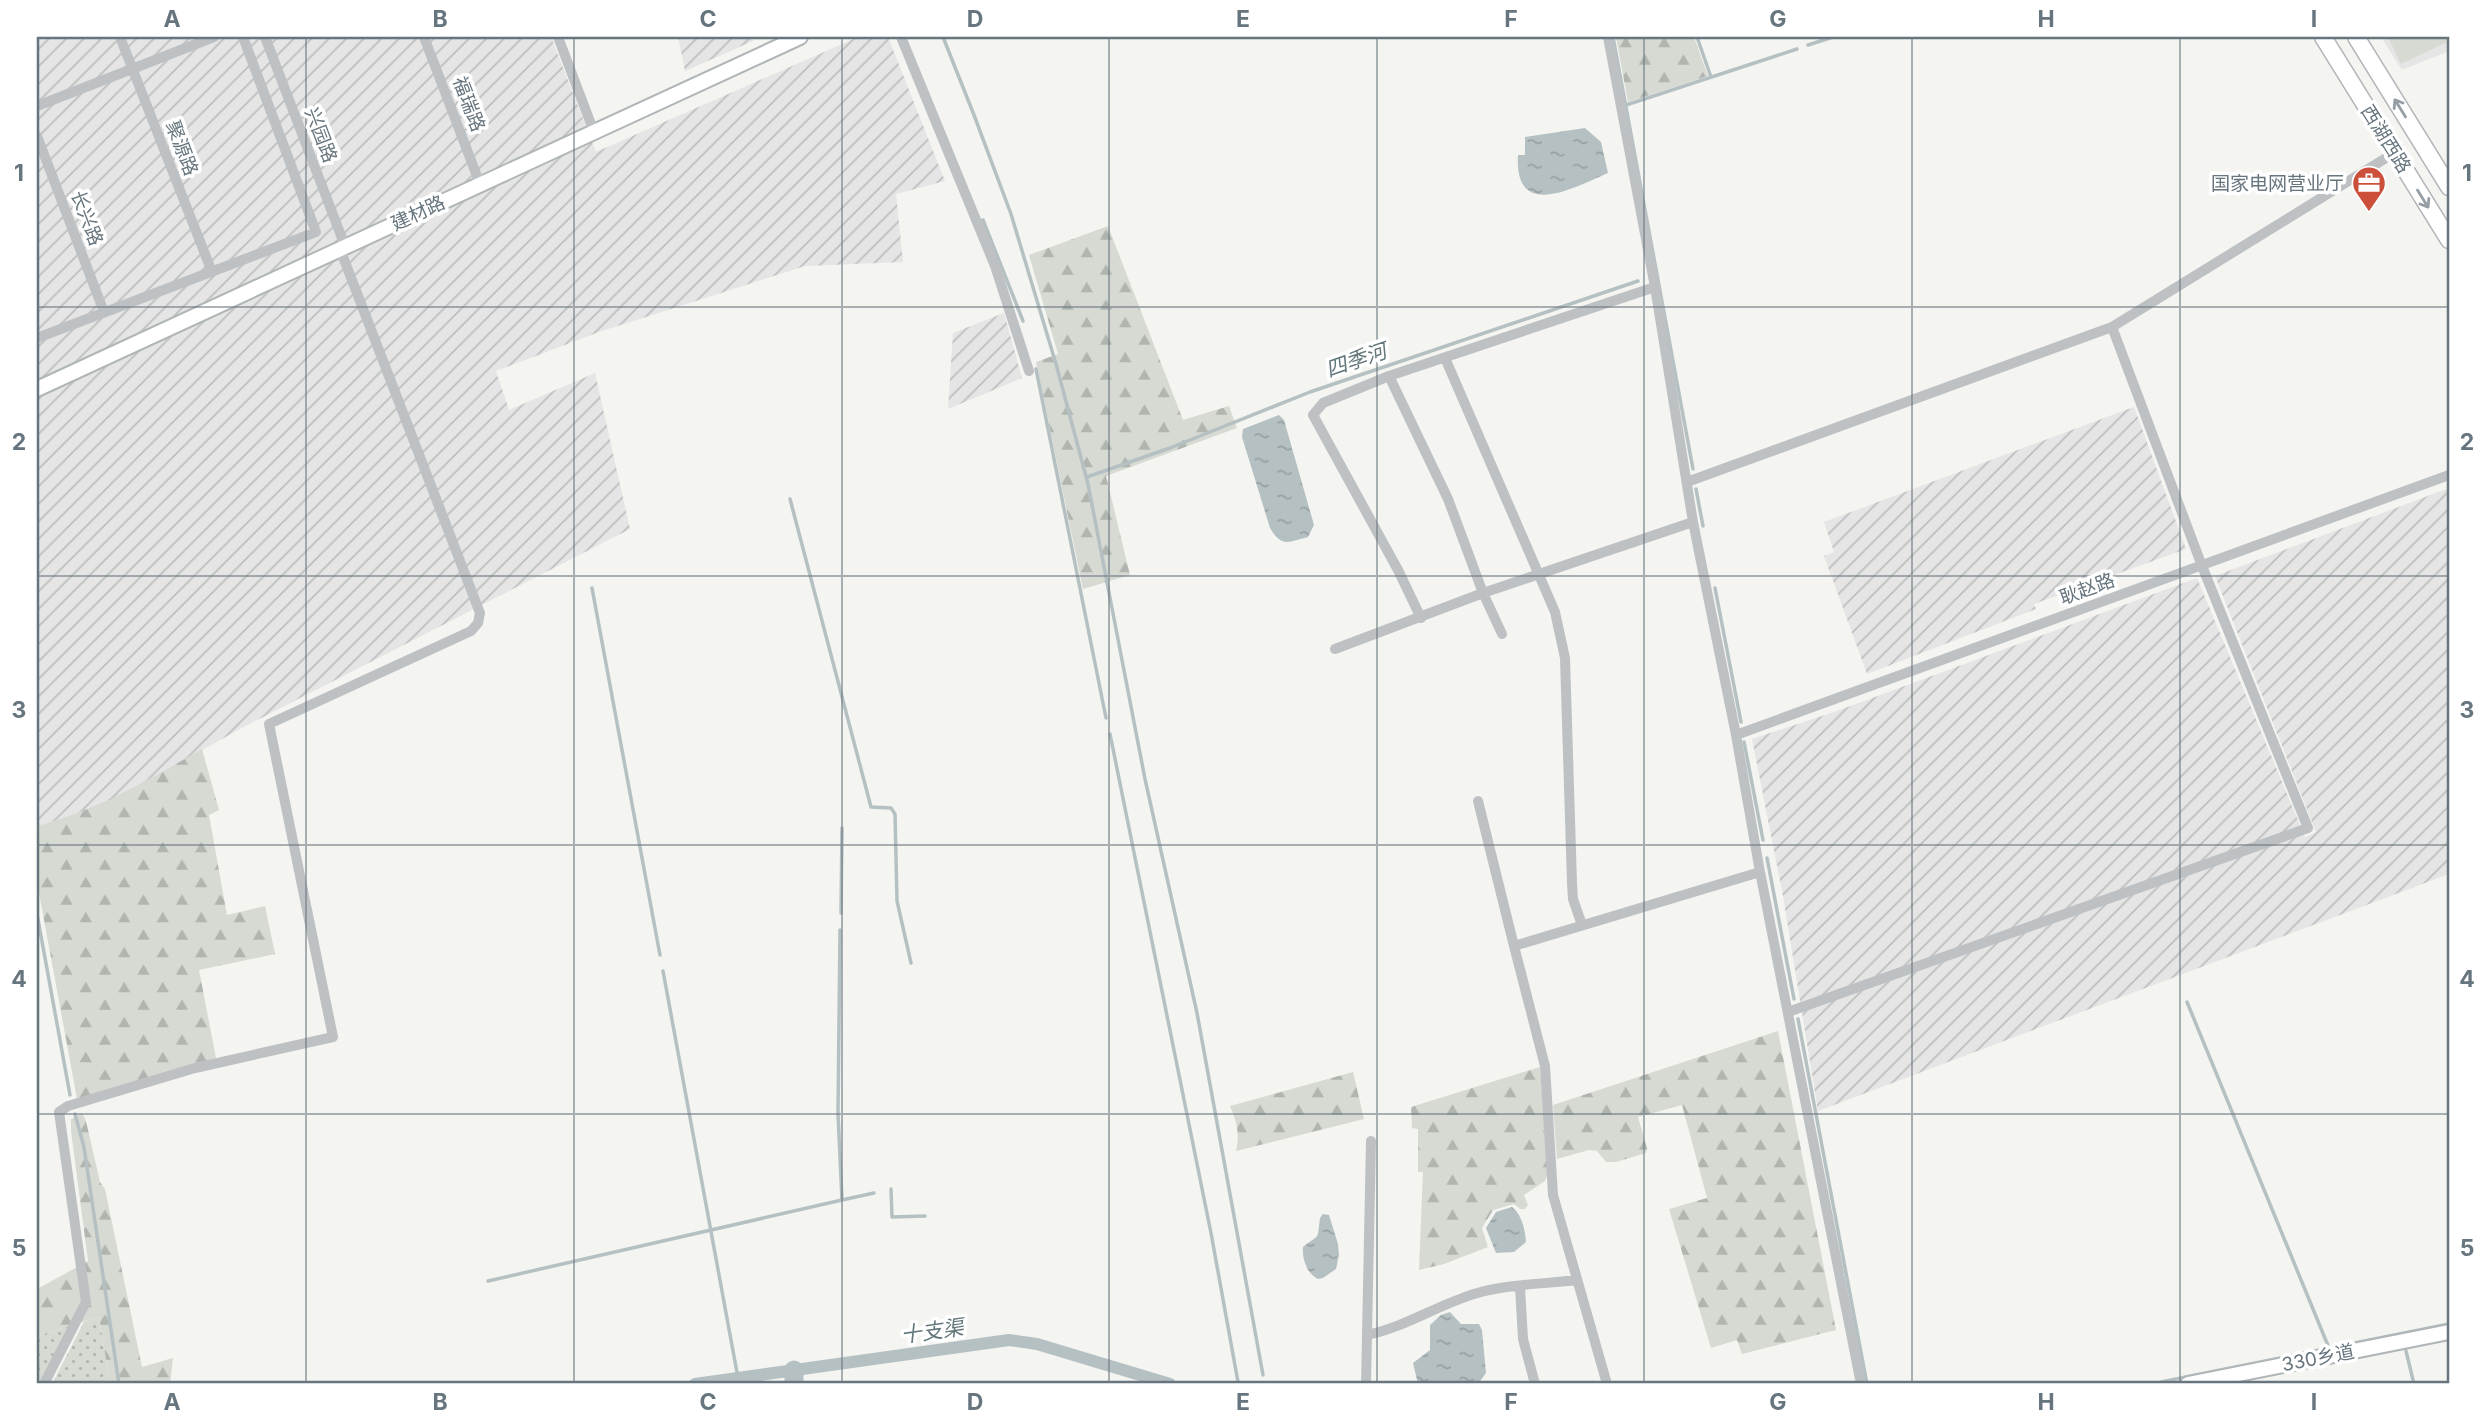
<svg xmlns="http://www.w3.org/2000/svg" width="2486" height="1421" font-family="Inter,'Noto Sans SC',sans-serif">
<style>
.built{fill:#e4e5e4}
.industrial{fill:url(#industrial-furrows)}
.grass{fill:url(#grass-dots)}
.forest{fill:url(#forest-firs)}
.pitch{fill:#d6dad2}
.water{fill:url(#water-ripples)}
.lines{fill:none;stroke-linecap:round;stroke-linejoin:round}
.stream{stroke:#b5c0c3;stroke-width:3.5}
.canal{stroke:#b5c0c3;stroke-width:12}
.river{stroke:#b5c0c3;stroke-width:19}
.secondary-casing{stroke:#b0b5b8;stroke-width:18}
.primary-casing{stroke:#b1b5b8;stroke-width:19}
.street{stroke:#bec1c4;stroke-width:10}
.secondary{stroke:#fff;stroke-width:14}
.primary{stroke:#fff;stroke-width:16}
.oneway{stroke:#959ea5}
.grid{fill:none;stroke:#67757e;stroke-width:2;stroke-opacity:0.55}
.labels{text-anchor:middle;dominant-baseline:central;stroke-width:7;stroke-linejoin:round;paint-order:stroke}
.street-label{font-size:19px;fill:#67757e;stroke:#fff}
.poi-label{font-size:19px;fill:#67757e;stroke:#fff;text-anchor:end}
.water-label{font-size:21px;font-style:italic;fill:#63777b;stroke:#fff}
.neatline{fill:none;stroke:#67757e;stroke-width:2.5}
.grid-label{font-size:23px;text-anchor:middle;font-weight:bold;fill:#67757e}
</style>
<defs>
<pattern id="industrial-furrows" width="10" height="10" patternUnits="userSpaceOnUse" patternTransform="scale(1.75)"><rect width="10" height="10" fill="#e4e5e4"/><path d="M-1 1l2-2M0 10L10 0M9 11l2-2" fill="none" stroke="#bdbebe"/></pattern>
<pattern id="grass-dots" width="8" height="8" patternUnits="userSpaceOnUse" patternTransform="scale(1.75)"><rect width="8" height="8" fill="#d6dad2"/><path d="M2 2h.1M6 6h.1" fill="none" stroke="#b1b5b0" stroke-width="1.8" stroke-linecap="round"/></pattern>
<pattern id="forest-firs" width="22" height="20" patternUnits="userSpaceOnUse" patternTransform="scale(1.75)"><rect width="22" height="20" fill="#d6dad2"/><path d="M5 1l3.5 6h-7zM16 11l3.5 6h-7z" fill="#b1b5b0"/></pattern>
<pattern id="water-ripples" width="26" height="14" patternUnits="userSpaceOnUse" patternTransform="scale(1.75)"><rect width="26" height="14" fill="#b5c0c3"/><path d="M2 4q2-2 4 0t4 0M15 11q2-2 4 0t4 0" fill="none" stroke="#97a1a4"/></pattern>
</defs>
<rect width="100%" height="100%" fill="#f4f4f1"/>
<path class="built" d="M 2381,37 L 2449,37 L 2449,51 L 2402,70 Z"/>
<path class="industrial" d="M 37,37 L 551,37 L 596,152 L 858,37 L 888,37 L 945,181 L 896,194 L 903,262 L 805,266 L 599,332 L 496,371 L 509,410 L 595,373 L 630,529 L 238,730 L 119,797 L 63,819 L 37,826 Z
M 678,37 L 751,37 L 753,41 L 685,71 Z
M 1004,313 L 1022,378 L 948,409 L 953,333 Z
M 2134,407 L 2186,549 L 2034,604 L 2036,609 L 1867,674 L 1824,556 L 1834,552 L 1824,522 Z
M 2449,488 L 2449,874 L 1818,1111 L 1783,896 L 1752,739 L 1837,711 L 2197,578 L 2305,837 L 2316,832 L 2215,576 Z"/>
<path class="grass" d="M 99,1317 L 110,1384 L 52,1384 L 84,1322 Z
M 70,1326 L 41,1384 L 37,1384 L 37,1336 Z"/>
<path class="forest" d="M 1616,37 L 1694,37 L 1708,76 L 1628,102 Z
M 1108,226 L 1183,420 L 1229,406 L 1237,428 L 1106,476 L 1130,575 L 1083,589 L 1036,362 L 1058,354 L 1029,255 Z
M 202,749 L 219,810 L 209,815 L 227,915 L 265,906 L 275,954 L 199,970 L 216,1058 L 77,1099 L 37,882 L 37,826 C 98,810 148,780 202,749 Z
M 1778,1031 L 1836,1330 L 1742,1354 L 1737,1340 L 1711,1348 L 1669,1209 L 1707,1198 L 1682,1105 L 1638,1117 L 1647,1148 L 1646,1153 L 1616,1162 L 1606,1162 L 1597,1151 L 1589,1150 L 1557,1159 L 1553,1105 Z
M 1540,1067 L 1548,1172 L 1545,1181 L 1524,1195 L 1528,1205 L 1525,1209 L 1520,1209 L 1514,1204 L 1493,1210 L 1482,1228 L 1488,1247 L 1444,1264 L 1419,1270 L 1423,1172 L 1418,1172 L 1418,1129 L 1412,1128 L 1411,1107 Z
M 1353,1072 L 1364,1119 L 1236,1151 C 1240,1134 1237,1123 1230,1106 Z
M 82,1113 L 86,1121 L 100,1182 L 105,1189 L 142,1367 L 173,1358 L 170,1384 L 110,1384 L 99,1317 L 37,1336 L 37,1284 L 39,1288 L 88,1261 L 71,1131 L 71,1119 Z"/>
<path class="pitch" d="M 2393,37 L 2449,37 L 2449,41 L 2401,64 L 2389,39 Z"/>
<path class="water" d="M 1585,128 L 1601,142 L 1608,173 C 1575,187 1514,222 1518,155 L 1525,155 L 1525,137 Z
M 1279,415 L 1284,420 L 1314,525 L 1308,537 C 1288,542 1282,548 1270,528 L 1242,437 L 1243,429 Z
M 1512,1207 C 1522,1215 1525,1229 1526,1242 L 1514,1252 L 1496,1253 L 1486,1228 L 1496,1212 Z
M 1323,1214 L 1329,1215 L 1338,1244 L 1339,1255 L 1336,1269 L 1323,1278 L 1318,1279 C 1307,1274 1302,1259 1303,1247 C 1321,1233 1317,1241 1320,1218 Z
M 1450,1312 L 1461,1324 L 1479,1324 L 1482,1330 L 1486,1373 L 1478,1384 L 1418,1384 L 1413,1363 L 1430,1350 L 1430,1325 L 1441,1315 Z"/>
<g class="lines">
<path class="stream" d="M 943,37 L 974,115 L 1011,214 L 1056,364 L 1088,484 L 1145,779 L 1197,1013 L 1263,1375
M 1613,37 L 1693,469
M 1697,37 L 1711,77
M 1808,45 L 1833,37
M 1626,105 L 1797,49
M 983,220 L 1023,321
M 1036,369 L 1106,718
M 1087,477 L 1170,448 L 1310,392 L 1638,281
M 1696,489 L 1703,526
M 790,499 L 871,807 L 891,808 L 895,814 L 897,901 L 911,963
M 592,588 L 660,955
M 1715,588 L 1741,722
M 1110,734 L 1211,1233 L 1238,1382
M 1744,742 L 1763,840
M 1767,858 L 1794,999
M 841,913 L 842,828
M 37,914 L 70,1095
M 840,930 L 838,1114 L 842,1200 L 874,1193
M 663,971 L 738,1378
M 2187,1002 L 2329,1348
M 1798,1019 L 1867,1384
M 75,1114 L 84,1147 L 119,1384
M 891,1189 L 892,1217 L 925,1216
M 488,1281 L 842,1200
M 2406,1351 L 2414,1384
M 2161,1382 L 2449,1324"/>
<path class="canal" d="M 695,1384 L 1009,1340 L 1037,1344 L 1170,1384"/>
<path class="river" d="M 794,1370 L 794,1384"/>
<g class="secondary-casing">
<path id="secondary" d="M 37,389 L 800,37
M 2188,1384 L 2449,1332"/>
</g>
<g class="primary-casing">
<path id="primary" d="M 2323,37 L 2449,240
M 2356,37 L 2449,187"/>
</g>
<path class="street" d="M 120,37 L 212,272
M 265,37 L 345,246
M 424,37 L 480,184
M 558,37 L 594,132
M 901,37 L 995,266 L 1029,371
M 1608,37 L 1655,287 L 1693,522 L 1736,735 L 1760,872 L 1861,1384
M 37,106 L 214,37
M 37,136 L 104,312
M 37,338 L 316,232 L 243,37
M 1445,358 L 1555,612 L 1565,658 L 1572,883 L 1573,899 L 1582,925
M 1389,376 L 1448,499 L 1483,593 L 1502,634
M 1687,482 L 2112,327 L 2394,153
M 1421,618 L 1398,570 L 1313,415 L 1323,403 L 1389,376 L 1655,287
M 1335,649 L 1483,593 L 1693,522
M 1736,735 L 2449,475
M 1478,801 L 1514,946
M 1788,1012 L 2308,828 L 2202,566 L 2112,327
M 1520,1287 L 1523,1339 L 1535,1384
M 1367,1335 C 1405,1327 1438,1305 1474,1294 C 1507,1284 1544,1284 1577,1280
M 44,1384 L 86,1302 L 59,1112 L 68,1106 L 195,1068 L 333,1037 L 269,724 L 471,631 L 478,623 L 480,613 L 340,249
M 1366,1384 L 1371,1141
M 1607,1384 L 1553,1195 L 1545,1066 L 1514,946 L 1760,872"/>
<use href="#secondary" class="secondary"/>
<use href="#primary" class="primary"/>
</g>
<defs><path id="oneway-shaft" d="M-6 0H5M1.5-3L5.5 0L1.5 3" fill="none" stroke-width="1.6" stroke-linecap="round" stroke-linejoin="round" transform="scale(1.75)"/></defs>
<g class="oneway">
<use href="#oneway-shaft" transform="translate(2400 108) rotate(-122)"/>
<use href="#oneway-shaft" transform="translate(2423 199) rotate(58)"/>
</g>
<path class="grid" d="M 306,37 L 306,1384M 574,37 L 574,1384M 842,37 L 842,1384M 1109,37 L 1109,1384M 1377,37 L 1377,1384M 1644,37 L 1644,1384M 1912,37 L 1912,1384M 2180,37 L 2180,1384M 37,307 L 2449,307M 37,576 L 2449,576M 37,845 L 2449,845M 37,1114 L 2449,1114"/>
<defs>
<g id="office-pin" transform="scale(1.75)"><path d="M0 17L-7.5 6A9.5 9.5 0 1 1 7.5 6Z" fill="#cb4f39" stroke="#fff"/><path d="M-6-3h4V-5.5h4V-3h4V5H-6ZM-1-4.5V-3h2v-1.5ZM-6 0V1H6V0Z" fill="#fff"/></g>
</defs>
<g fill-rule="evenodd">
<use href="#office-pin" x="2369" y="183"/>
</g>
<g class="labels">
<g class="street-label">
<text transform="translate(469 104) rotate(69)">福瑞路</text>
<text transform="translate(321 135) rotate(69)">兴园路</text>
<text transform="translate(2386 139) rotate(58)">西湖西路</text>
<text transform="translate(182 148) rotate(69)">聚源路</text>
<text transform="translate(418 213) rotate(-25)">建材路</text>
<text transform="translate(87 218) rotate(69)">长兴路</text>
<text transform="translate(2087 589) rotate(-20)">耿赵路</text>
<text transform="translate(2318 1358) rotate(-11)">330乡道</text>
</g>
<g class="poi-label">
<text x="2344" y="183">国家电网营业厅</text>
</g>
<g class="water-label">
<text transform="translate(1356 360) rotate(-19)">四季河</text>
<text transform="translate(932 1331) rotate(-8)">十支渠</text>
</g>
</g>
<rect width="2486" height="1421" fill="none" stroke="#ffffff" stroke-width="77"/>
<rect x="38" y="38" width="2410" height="1344" class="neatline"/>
<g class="grid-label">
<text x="172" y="27">A</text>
<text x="440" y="27">B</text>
<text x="708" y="27">C</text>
<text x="975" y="27">D</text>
<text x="1243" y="27">E</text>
<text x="1511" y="27">F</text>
<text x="1778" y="27">G</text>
<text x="2046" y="27">H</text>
<text x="2314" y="27">I</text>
<text x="19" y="181">1</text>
<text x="2467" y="181">1</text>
<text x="19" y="450">2</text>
<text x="2467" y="450">2</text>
<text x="19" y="718">3</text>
<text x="2467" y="718">3</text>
<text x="19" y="987">4</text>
<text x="2467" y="987">4</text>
<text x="19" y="1256">5</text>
<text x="2467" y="1256">5</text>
<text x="172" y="1410">A</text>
<text x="440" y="1410">B</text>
<text x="708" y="1410">C</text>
<text x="975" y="1410">D</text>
<text x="1243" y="1410">E</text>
<text x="1511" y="1410">F</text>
<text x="1778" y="1410">G</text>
<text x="2046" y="1410">H</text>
<text x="2314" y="1410">I</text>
</g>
</svg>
